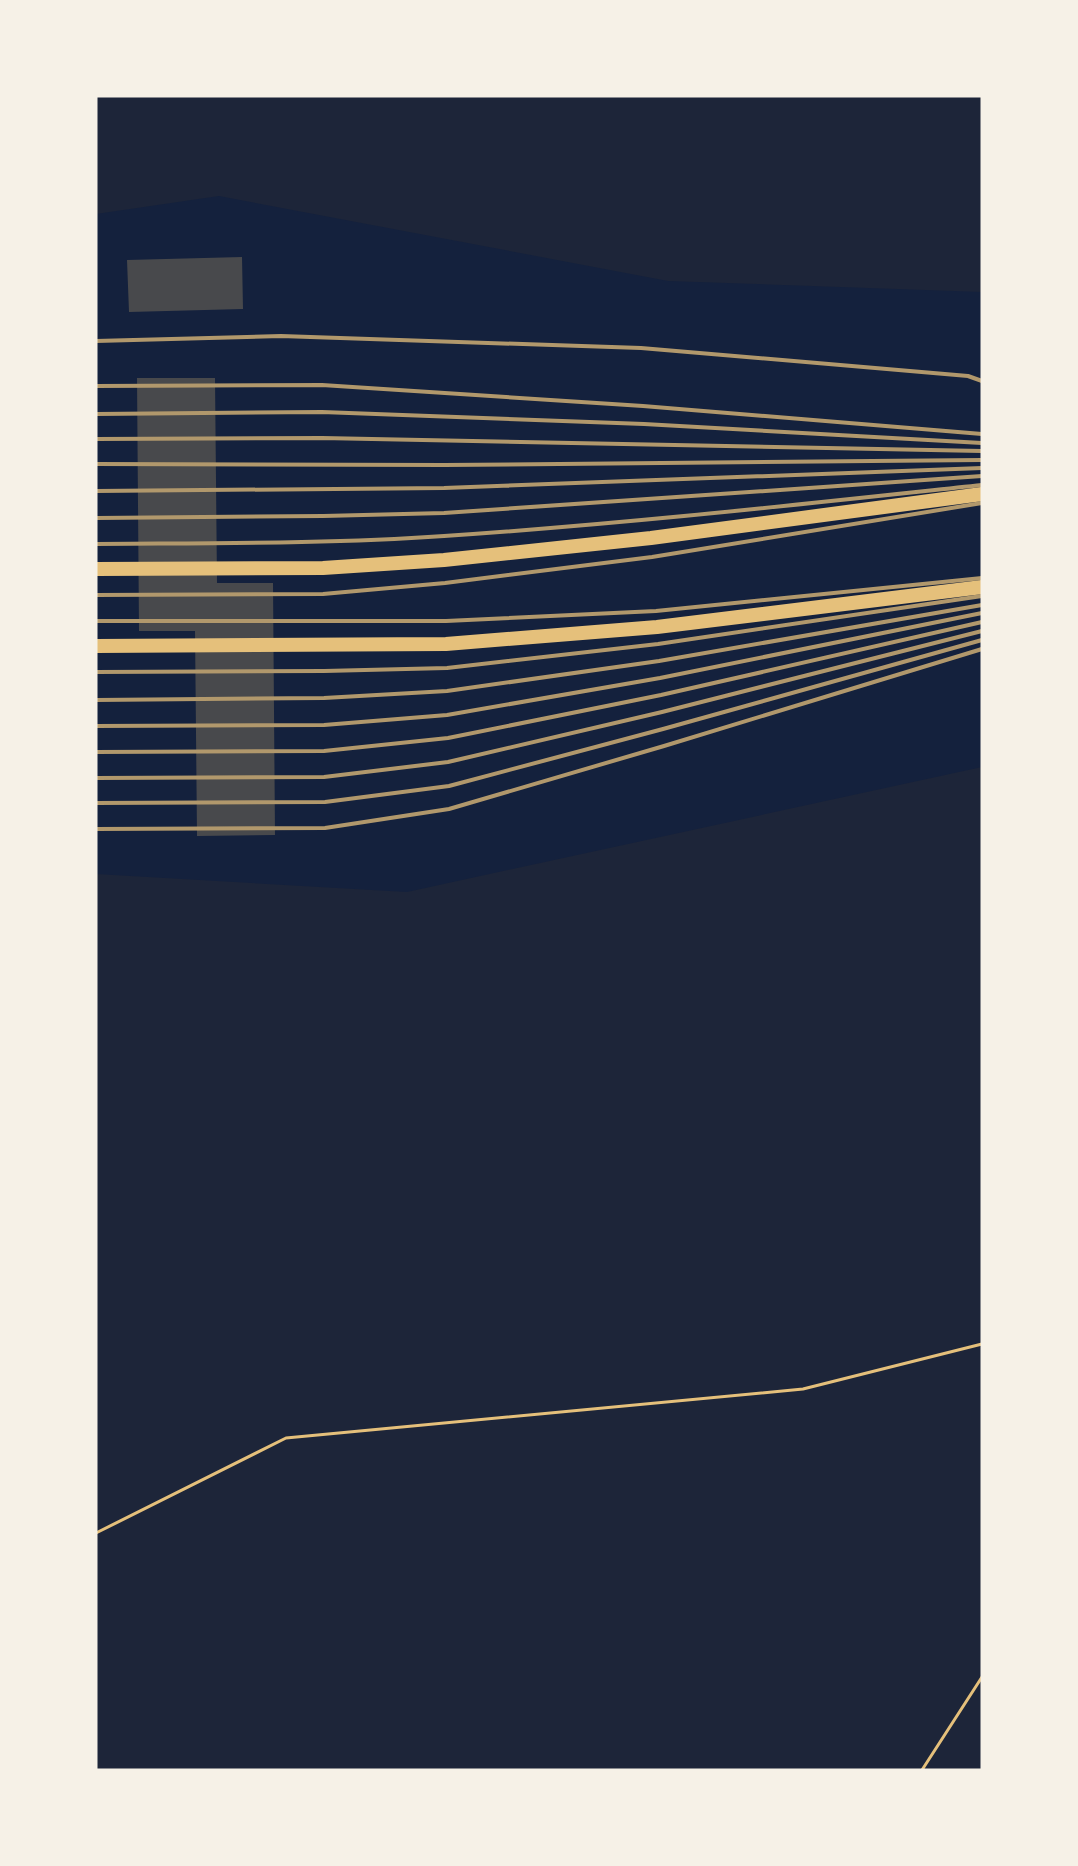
<svg xmlns="http://www.w3.org/2000/svg" width="1078" height="1866" font-family="Barlow,sans-serif">
<style>
.green{fill:#1d2539}
.building{fill:#48494c}
.lines{fill:none;stroke-linecap:round;stroke-linejoin:round}
.path{stroke:#e5c07b;stroke-width:3}
.service{stroke:#b1986c;stroke-width:4}
.trunk{stroke:#e5c07b;stroke-width:14}
</style>
<rect width="100%" height="100%" fill="#14213d"/>
<path class="green" d="M 96,96 L 982,96 L 982,292 L 668,281 L 219,196 L 96,214 Z
M 982,767 L 982,1770 L 96,1770 L 96,874 L 407,892 Z"/>
<path class="building" d="M 242,257 L 243,309 L 129,312 L 127,260 Z
M 137,378 L 215,378 L 217,583 L 273,583 L 275,835 L 197,836 L 195,631 L 139,631 Z"/>
<g class="lines">
<path class="path" d="M 96,1533 L 286,1438 L 803,1389 L 982,1344
M 922,1770 L 982,1677"/>
<path class="service" d="M 96,341 L 281,336 L 641,348 L 968,376 L 982,381
M 96,386 L 322,385 L 643,406 L 982,434
M 96,414 L 322,412 L 644,424 L 982,443
M 96,439 L 322,438 L 982,451
M 96,464 L 444,465 L 982,460
M 96,491 L 444,488 L 982,468
M 96,518 L 323,516 L 444,513 L 982,476
M 96,544 C 212,543 328,544 444,536 C 624,524 803,504 982,485
M 96,595 L 323,594 L 445,583 L 652,557 L 982,503
M 96,621 L 446,621 L 656,611 L 982,578
M 96,672 L 324,671 L 447,668 L 658,644 L 982,596
M 96,700 L 324,698 L 447,691 L 659,661 L 982,605
M 96,726 L 324,725 L 447,715 L 660,678 L 982,613
M 96,752 L 324,751 L 448,738 L 661,695 L 982,622
M 96,778 L 324,777 L 448,762 L 662,712 L 982,631
M 96,803 L 325,802 L 449,786 L 663,729 L 982,640
M 96,829 L 325,828 L 449,809 L 664,746 L 982,649"/>
<path class="trunk" d="M 96,569 L 323,568 L 444,560 L 651,538 L 982,494
M 96,646 L 446,644 L 657,627 L 982,587"/>
</g>
<rect width="1078" height="1866" fill="none" stroke="#f6f1e7" stroke-width="195"/>
</svg>
